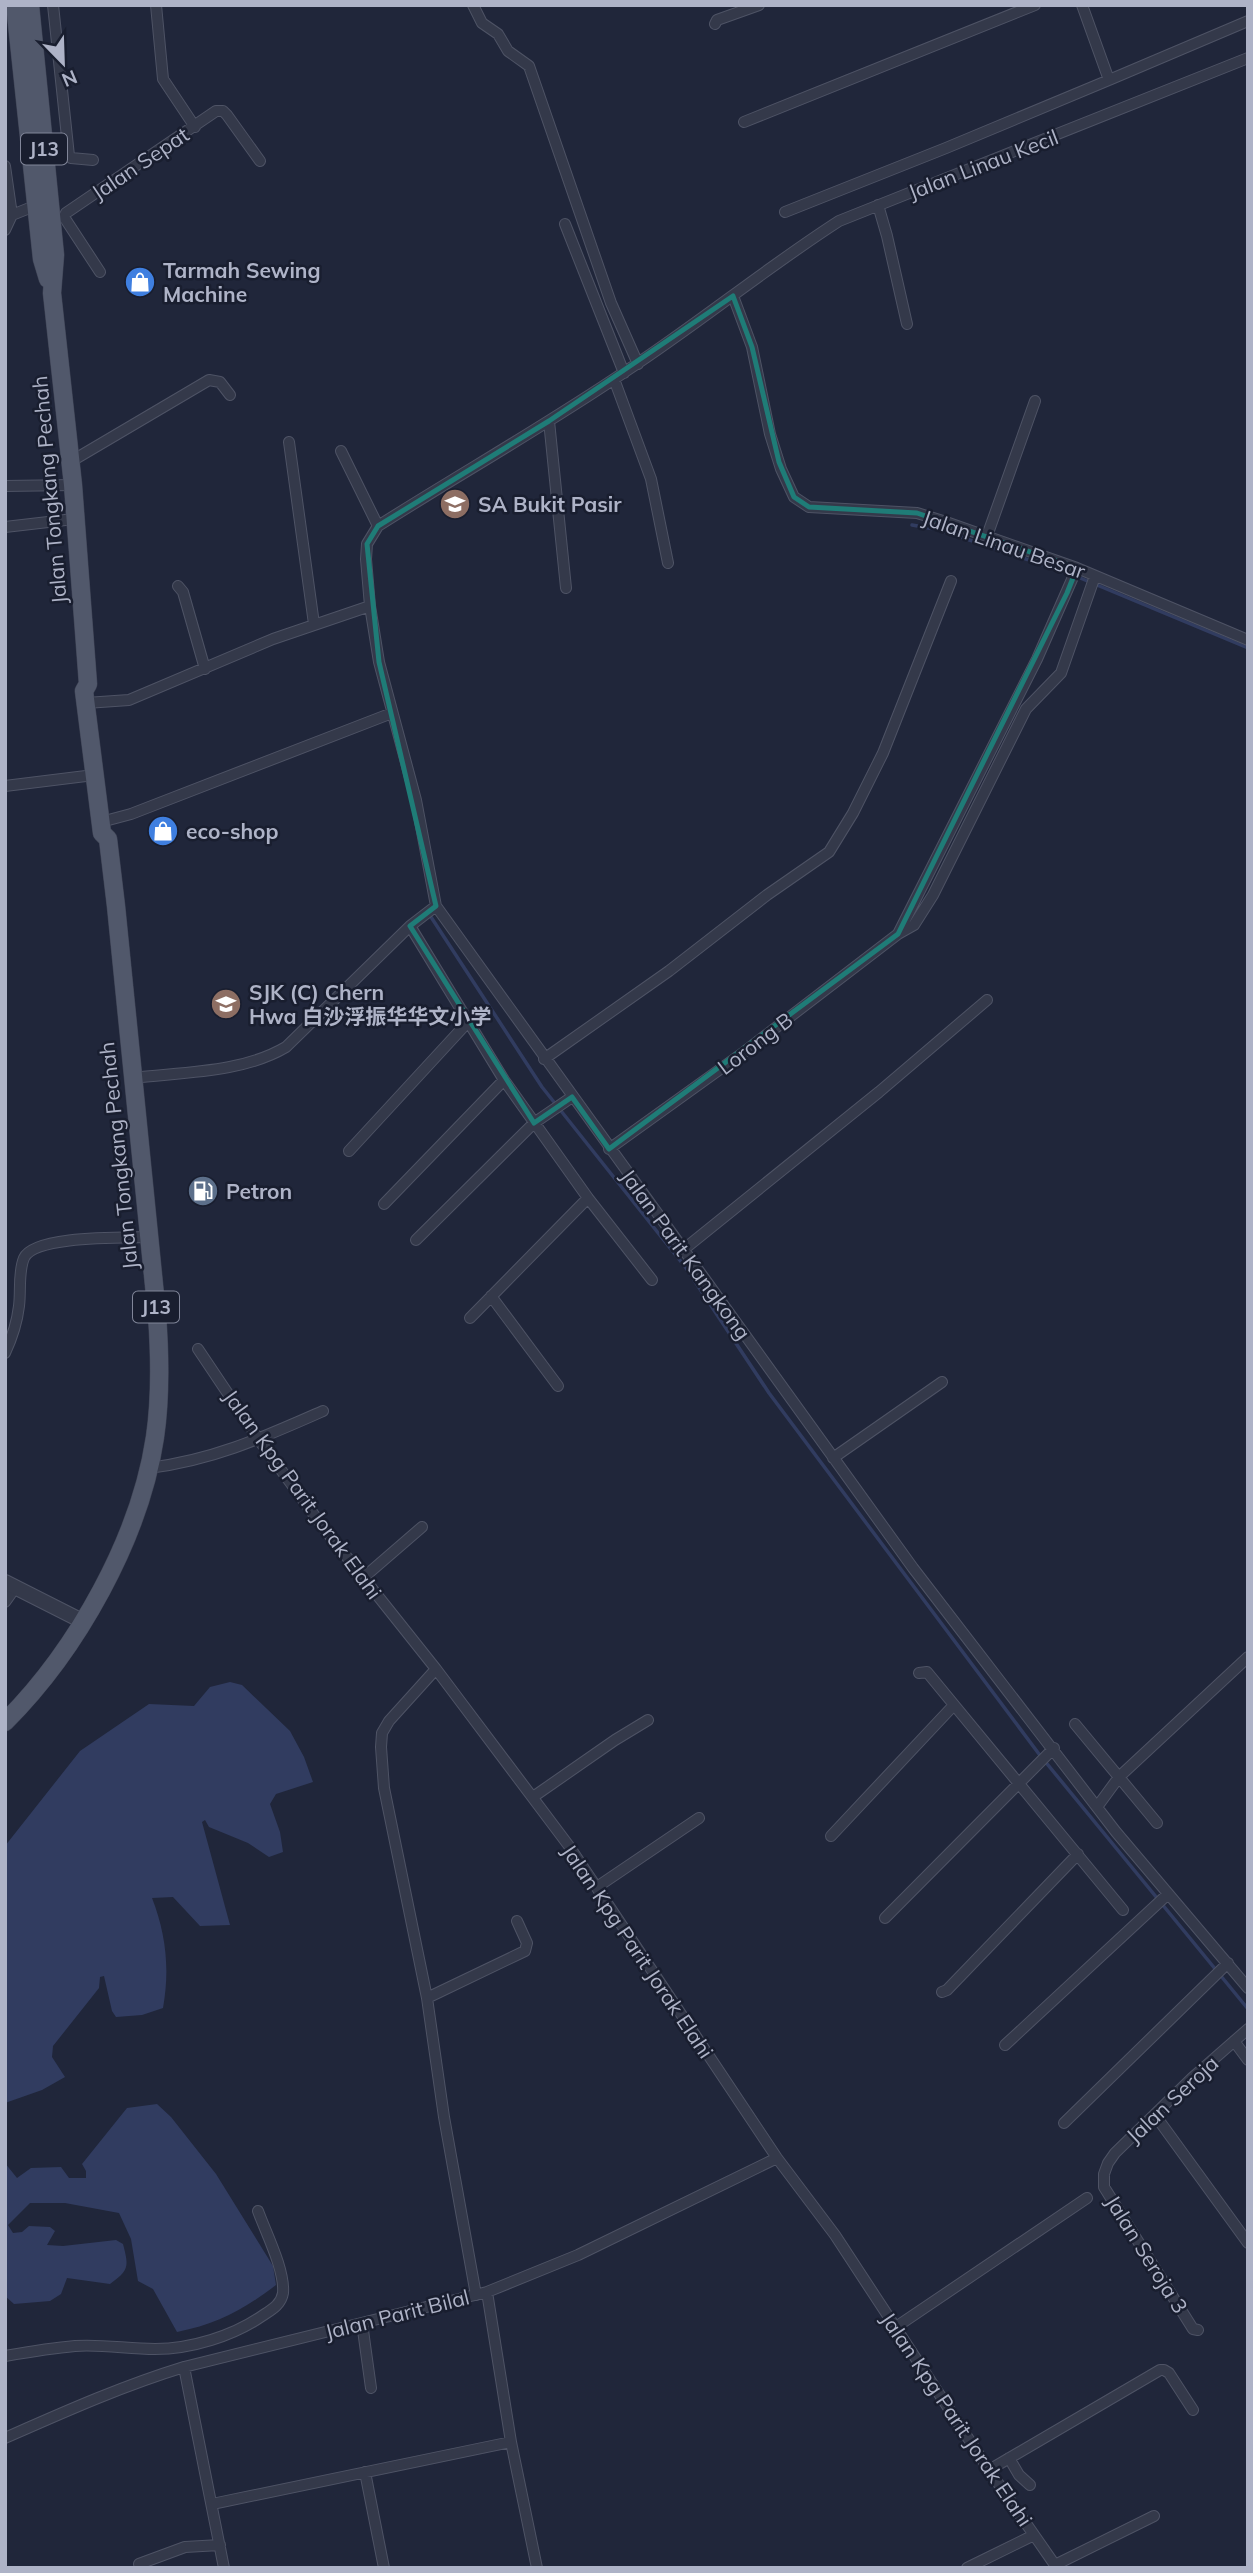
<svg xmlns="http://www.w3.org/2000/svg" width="1253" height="2573" font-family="Mulish,'Noto Sans SC',sans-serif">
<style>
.water{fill:#313c60}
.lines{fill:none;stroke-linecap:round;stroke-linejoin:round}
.stream{stroke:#313c60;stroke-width:3.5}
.minor-casing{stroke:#4e5365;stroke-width:12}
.tertiary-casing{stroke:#4e5365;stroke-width:16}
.primary-casing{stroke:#3d4254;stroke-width:19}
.minor{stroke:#34394a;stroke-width:10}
.tertiary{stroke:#34394a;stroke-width:14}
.primary{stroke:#51586b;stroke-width:18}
.marked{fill:none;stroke:#1f7c77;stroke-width:5;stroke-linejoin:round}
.labels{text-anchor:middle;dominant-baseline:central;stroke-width:5;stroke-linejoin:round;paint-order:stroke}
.shield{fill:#191e2f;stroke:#818699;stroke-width:2}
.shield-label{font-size:19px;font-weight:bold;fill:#aeb3c7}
.street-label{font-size:21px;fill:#aeb3c7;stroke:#191e2f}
.poi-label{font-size:21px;font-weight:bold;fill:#aeb3c7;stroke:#191e2f;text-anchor:start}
</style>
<rect width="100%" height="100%" fill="#20263a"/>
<path class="water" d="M 230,1682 L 242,1685 L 290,1731 L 304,1757 L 313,1782 L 276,1794 L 270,1804 L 280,1832 L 283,1852 L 269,1857 L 248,1843 L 209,1827 L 205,1820 L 202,1822 L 230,1925 L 200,1926 L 173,1897 L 152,1898 C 166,1934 170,1969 163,2008 L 142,2015 L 116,2017 L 112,2011 L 104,1976 L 100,1977 L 99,1988 L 53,2046 L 52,2057 L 65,2077 L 42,2090 L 5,2103 L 5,1846 L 80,1751 L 149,1704 L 194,1706 L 210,1687 Z
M 157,2104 L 171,2117 L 216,2174 L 273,2266 L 276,2285 C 243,2310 218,2324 177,2332 L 153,2289 L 138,2281 L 131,2239 L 119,2213 L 65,2203 L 30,2203 L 8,2225 L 13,2233 L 22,2232 L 29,2226 L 50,2227 L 55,2231 L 47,2245 L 63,2246 L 116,2240 L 123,2244 C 129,2267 129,2270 110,2284 L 67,2278 L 61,2294 L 50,2301 L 14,2304 L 5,2296 L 5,2163 L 17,2178 L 31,2168 L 61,2167 L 69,2178 L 86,2178 L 86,2171 L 82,2164 L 127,2108 Z"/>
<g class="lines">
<path class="stream" d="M 912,525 L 940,530 L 1073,575 L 1248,648
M 431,917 L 542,1087 L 686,1268 L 769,1393 L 1039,1754 L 1248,2009"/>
<g class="minor-casing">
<path id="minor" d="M 53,5 L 69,156 L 71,158 L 93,160
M 156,5 L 163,79 L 195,127
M 473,5 L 482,23 L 498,34 L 508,51 L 529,66 L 611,303 L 638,364
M 715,24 L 717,20 L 759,5
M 1248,58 L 839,221 C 766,268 699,323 626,371 C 545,426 460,474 378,526 L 367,544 L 366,559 L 370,606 L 379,662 L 416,800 L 436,906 L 913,1568 L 1116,1832 L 1248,1988
M 1109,80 L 1248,21
M 744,122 L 1035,5
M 5,166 L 12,215
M 878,205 L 887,236 L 907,324
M 785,212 L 946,148 L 1109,80 L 1082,5
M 565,224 L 624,373
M 5,230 L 12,215 L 37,205
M 100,272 L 64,217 L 66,213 L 216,111 L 223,111 L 227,115 L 260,161
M 733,296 L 752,347 L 770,434 L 781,469 L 794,497 L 809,507 L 917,513 L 943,521 L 1077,568 L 1248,640
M 614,379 L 651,479 L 668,563
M 549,421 L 566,588
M 289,442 L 314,624
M 341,451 L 378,526
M 70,462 L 209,380 L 220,382 L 230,395
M 5,486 L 73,485
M 5,527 L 74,519
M 987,536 L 1035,401
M 178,586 L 183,592 L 205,669
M 86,703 L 129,700 L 273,639 L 370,606
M 5,786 L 94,775
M 101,822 L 131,814 L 392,713
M 410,926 L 504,1080 L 588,1198 L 652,1280
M 898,934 L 1037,659 L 1077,568
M 544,1059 L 669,971 L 767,895 L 829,852 L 853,813 L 883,753 L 951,581
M 133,1078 C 183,1072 242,1073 286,1047 L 410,926 L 436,906
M 609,1149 L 744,1052 L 898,934 L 914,925 L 933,895 L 1026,709 L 1061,673 L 1095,576
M 349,1151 L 467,1023
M 384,1204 L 504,1080
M 416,1240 L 534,1123 L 572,1097
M 683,1250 L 879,1092 L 987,1000
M 491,1296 L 558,1386
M 470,1318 L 588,1198
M 198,1349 L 259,1440 L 323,1527 L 436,1669 L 569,1846 L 777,2158 L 835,2235 L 989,2470 L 1057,2568
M 5,1353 C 12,1338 17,1323 19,1306 C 21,1291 18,1272 24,1258 C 34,1235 125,1238 149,1237
M 833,1458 L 942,1382
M 149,1468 C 214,1460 264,1437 323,1411
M 363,1578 L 422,1527
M 5,1602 L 15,1588
M 436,1669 L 389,1721 L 382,1733 L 381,1747 L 384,1788 L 427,1998 L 444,2117 L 476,2295
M 919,1673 L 927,1672 L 1123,1910
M 1075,1724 L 1157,1823
M 533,1797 L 615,1740 L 648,1720
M 1097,1807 L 1119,1777 L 1248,1657
M 831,1836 L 953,1706
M 597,1887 L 699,1818
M 885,1918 L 1054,1748
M 942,1992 L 947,1990 L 1078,1854
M 427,1998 L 525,1951 L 527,1943 L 517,1921
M 1234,2041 L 1248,2060
M 1005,2045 L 1168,1894
M 1155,2115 L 1248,2243
M 1064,2123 L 1228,1963
M 487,2292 L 511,2442 L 537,2568
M 362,2323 L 371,2388
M 896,2327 L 1087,2198
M 1198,2330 L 1193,2329 L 1104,2187 L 1104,2174 L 1108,2163 L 1115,2153 L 1192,2078 L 1248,2029
M 5,2356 C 28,2352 52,2348 75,2346 C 102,2344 128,2349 155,2349 C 191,2349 233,2336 262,2316 C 271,2310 281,2305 283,2293 C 285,2270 266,2233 258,2211
M 184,2367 L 224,2568
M 5,2438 C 64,2412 122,2386 184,2367 L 487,2292 L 578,2255 L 777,2158
M 1009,2458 L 1019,2475 L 1030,2485
M 989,2470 L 1160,2370 L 1164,2370 L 1169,2373 L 1193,2410
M 365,2472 L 384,2568
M 212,2504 L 511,2442
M 139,2564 L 185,2547 L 220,2545
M 1055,2565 L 1154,2516
M 967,2568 L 1034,2535"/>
</g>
<g class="tertiary-casing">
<path id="tertiary" d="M 5,1582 L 84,1622"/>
</g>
<g class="primary-casing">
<path id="primary" d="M 15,5 L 42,259 L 48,279
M 5,1722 C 77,1650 140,1538 155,1437 C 161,1396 160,1356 157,1315 L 116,906 L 108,839 L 102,833 L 84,691 L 88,684 L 73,485 L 52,293 L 55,255 L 30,5"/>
</g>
<use href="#minor" class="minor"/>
<use href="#tertiary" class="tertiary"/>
<use href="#primary" class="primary"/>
</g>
<path class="marked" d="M 733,296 L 752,347 L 779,462 L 794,497 L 809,507 L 917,513 L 1077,568 L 1067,593 L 898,934 L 609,1149 L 572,1097 L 534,1123 L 410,926 L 436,906 L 379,662 L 367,544 L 378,526 L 549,421 Z"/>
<defs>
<g id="shop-disc" transform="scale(1.575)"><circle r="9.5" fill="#3f7fe0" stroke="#191e2f"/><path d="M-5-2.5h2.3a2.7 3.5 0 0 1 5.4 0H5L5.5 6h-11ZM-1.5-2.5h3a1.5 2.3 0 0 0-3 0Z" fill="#fff"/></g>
<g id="school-disc" transform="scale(1.575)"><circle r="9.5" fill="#8d6e63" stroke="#191e2f"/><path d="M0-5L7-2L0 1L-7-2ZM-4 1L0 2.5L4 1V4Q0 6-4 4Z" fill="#fff"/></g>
<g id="fuel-disc" transform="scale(1.575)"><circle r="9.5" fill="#5c6f8a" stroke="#191e2f"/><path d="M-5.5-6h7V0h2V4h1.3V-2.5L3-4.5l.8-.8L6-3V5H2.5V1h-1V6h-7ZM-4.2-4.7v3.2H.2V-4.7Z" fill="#fff"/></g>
</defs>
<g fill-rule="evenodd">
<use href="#shop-disc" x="140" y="282"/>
<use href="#school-disc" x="455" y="504"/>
<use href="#shop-disc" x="163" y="831"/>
<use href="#school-disc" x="226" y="1004"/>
<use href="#fuel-disc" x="203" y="1191"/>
</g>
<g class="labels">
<g class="shield">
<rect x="21" y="133.5" width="46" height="31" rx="5"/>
<rect x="133" y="1291.5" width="46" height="31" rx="5"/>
</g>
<g class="shield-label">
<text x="44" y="149">J13</text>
<text x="156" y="1307">J13</text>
</g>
<g class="street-label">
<text transform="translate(140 163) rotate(-34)">Jalan Sepat</text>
<text transform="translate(983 164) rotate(-21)">Jalan Linau Kecil</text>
<text transform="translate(49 490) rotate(-95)">Jalan Tongkang Pechah</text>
<text transform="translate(1004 544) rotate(19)">Jalan Linau Besar</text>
<text transform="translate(755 1043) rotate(-37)">Lorong B</text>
<text transform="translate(118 1156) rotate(-96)">Jalan Tongkang Pechah</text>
<text transform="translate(686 1254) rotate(54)">Jalan Parit Kangkong</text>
<text transform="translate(303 1494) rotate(54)">Jalan Kpg Parit Jorak Elahi</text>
<text transform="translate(638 1951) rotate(56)">Jalan Kpg Parit Jorak Elahi</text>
<text transform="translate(1172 2099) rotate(-43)">Jalan Seroja</text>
<text transform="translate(1147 2254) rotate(58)">Jalan Seroja 3</text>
<text transform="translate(397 2314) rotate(-14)">Jalan Parit Bilal</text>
<text transform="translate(957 2419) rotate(56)">Jalan Kpg Parit Jorak Elahi</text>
</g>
<g class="poi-label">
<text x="163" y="270">Tarmah Sewing<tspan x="163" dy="24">Machine</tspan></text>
<text x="478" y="504">SA Bukit Pasir</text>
<text x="186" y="831">eco-shop</text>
<text x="249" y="992">SJK (C) Chern<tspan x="249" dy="24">Hwa 白沙浮振华华文小学</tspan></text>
<text x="226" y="1191">Petron</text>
</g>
</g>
<rect width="1253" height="2573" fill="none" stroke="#aeb3c7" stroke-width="14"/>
<g transform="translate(63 63) rotate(157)" stroke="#191e2f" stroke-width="5" paint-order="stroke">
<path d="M0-5L12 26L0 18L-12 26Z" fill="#aeb3c7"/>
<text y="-10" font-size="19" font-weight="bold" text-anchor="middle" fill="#aeb3c7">N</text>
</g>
</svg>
